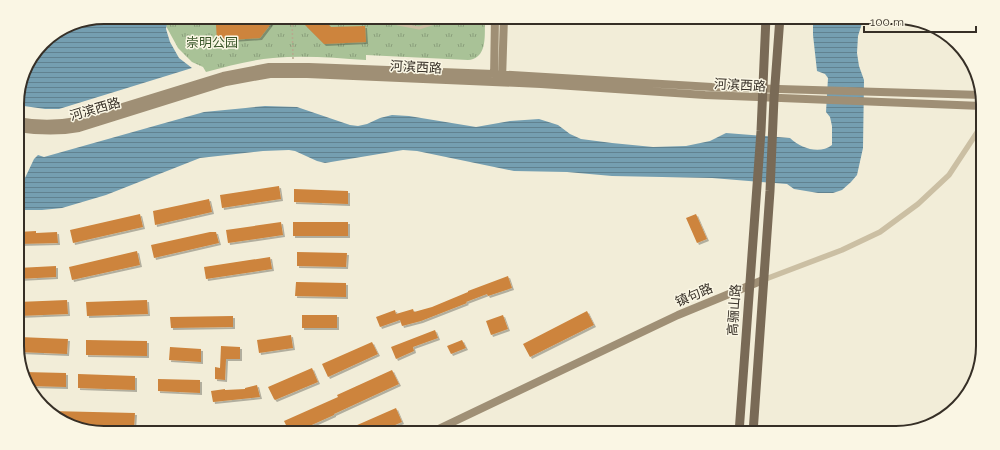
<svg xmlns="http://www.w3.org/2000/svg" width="1000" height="450" font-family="Raleway,'Noto Sans SC',sans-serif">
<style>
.park{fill:url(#park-tufts)}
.water{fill:url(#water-rules)}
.building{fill:#cd843c;filter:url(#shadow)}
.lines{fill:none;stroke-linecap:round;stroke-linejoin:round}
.path{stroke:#b7aa8e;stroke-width:1.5;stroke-dasharray:2 2;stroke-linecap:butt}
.lane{stroke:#cbbfa3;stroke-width:3}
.street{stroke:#cbbfa3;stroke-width:5.5}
.secondary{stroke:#9f8f75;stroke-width:8}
.primary{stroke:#796a56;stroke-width:9}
.labels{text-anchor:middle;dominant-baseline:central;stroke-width:3;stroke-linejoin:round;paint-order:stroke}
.park-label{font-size:13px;fill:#395528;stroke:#faf6e4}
.street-label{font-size:13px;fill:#362f26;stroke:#faf6e4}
.rim{fill:none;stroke:#362f26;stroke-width:2}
</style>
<defs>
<pattern id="park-tufts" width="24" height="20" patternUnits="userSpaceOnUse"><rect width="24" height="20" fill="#a9c297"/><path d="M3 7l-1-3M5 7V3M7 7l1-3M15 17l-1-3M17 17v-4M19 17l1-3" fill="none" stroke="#8a9e7b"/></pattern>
<pattern id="water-rules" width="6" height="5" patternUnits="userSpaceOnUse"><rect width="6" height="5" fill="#759fb1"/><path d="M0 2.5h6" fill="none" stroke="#618290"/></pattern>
<filter id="shadow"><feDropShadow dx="2" dy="2" stdDeviation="0" flood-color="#0004"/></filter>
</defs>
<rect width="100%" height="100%" fill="#f2edd8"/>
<path class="park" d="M 168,17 L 485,17 C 484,33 489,58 468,60 L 366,55 L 366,60 C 335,58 304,55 273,58 C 250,60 228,66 206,72 L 203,67 L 192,62 L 178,48 L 166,26 Z"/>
<path class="water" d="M 104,17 L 168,17 L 166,29 L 170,42 L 179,58 L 192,68 L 59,109 L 45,109 L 17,105 L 17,98 L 26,66 L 47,39 L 71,24 Z
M 813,17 L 864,17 L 858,36 L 857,53 L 859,66 L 864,80 L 863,148 L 857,175 L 851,182 L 842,190 L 833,193 L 818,193 L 794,189 L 787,184 L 712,178 L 612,176 L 567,172 L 514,171 L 417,151 L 403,150 L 325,163 L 317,161 L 295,151 L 289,150 L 263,151 L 200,158 L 106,195 L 62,208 L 42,210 L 17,210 L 17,179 L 25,178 L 34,159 L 38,155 L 44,157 L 204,112 L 265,106 L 297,107 L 350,125 L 358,126 L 367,124 L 380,118 L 392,115 L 409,116 L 476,127 L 510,121 L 539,119 L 558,125 L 570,134 L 581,139 L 612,143 L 653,147 L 686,146 L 710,141 L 726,133 L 790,138 C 801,148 819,155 832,145 L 832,126 L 830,117 L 826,112 L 828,78 L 825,74 L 817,71 L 813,35 Z"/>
<path class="building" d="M 256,17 L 276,17 L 260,38 L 217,41 L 216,25 L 251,23 Z
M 312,17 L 321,17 L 331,27 L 365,26 L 366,42 L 324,44 L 305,25 Z
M 279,186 L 281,199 L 222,208 L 220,195 Z
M 294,189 L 348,191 L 348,204 L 294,202 Z
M 209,199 L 212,212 L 155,225 L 153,211 Z
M 140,214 L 143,227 L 73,243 L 70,230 Z
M 696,214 L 707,239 L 697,243 L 686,218 Z
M 281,222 L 283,235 L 228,243 L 226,230 Z
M 293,222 L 348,222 L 348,236 L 293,236 Z
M 36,231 L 36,233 L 57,232 L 58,243 L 18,244 L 18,232 Z
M 210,232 L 216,232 L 219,243 L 154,258 L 151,245 Z
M 137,251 L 140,265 L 72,280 L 69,267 Z
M 297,252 L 347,253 L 346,267 L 297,266 Z
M 270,257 L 272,269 L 206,279 L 204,267 Z
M 56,266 L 56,277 L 18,279 L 18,268 Z
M 508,276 L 512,288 L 488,296 L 487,294 L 466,302 L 467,303 L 421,321 L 402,326 L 400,320 L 380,327 L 376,317 L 395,310 L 396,314 L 413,309 L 414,312 L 432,307 L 468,292 L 468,291 Z
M 296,282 L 346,283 L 346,297 L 295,296 Z
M 67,300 L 68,314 L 18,316 L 18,302 Z
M 147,300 L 148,314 L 87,316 L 86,302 Z
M 587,311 L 594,325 L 530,357 L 523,344 Z
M 302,315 L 337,315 L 337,328 L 302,328 Z
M 503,315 L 508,329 L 491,335 L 486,321 Z
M 233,316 L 233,327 L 171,328 L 170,317 Z
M 435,330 L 438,338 L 413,347 L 414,351 L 396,359 L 391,347 Z
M 291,335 L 293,348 L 259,353 L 257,340 Z
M 19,337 L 68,339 L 67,354 L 19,352 Z
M 86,340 L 147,341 L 147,356 L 86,355 Z
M 462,340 L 466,348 L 451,354 L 447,346 Z
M 372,342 L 378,354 L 328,377 L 322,364 Z
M 221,346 L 240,347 L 240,359 L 226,359 L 225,380 L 215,379 L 215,367 L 220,368 Z
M 170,347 L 201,349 L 201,362 L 169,360 Z
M 312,368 L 318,382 L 275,400 L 274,399 L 268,387 Z
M 392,370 L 399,384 L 334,414 L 334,415 L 294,433 L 290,433 L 284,421 L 338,397 L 337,395 Z
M 24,372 L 66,373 L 66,387 L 30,386 Z
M 78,374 L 135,376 L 135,390 L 78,388 Z
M 158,379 L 200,380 L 200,393 L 158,391 Z
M 257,385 L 260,397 L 213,402 L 211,391 L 225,389 L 225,390 L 245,389 L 245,388 Z
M 396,408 L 402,422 L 377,433 L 339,433 Z
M 51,411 L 135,413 L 134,428 L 70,426 Z"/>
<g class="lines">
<path class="path" d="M 292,17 L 293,59"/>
<path class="lane" d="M 379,17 L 398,24 L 419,28 L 444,20 L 445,17"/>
<path class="street" d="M 763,280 L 842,250 L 880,232 L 918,204 L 949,175 L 982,125"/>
<path class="secondary" d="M 494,78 L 495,17
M 502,80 L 504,17
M 17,121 C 38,125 56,125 77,121 L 223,76 L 269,67 L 309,67 L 494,74 L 712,87 L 982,95
M 17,128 C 38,131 58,132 79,128 L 226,82 L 270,74 L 307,74 L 541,84 L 705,95 L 982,106
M 430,433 L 678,315 L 763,280"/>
<path class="primary" d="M 739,433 L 761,131 L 766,17
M 753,433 L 770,191 L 774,98 L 780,17"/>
</g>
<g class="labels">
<g class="park-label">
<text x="212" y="42">崇明公园</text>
</g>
<g class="street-label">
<text transform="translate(416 67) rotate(3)">河滨西路</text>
<text transform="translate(740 85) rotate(3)">河滨西路</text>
<text transform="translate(95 109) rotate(-16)">河滨西路</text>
<text transform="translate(694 295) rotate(-23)">镇句路</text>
<text transform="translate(734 310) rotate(-86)">高骊山路</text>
</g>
</g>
<path d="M0 0H1000V450H0ZM104 24H896A80 80 0 0 1 976 104V346A80 80 0 0 1 896 426H104A80 80 0 0 1 24 346V104A80 80 0 0 1 104 24Z" fill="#faf6e4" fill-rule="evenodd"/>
<path class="rim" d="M104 24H896A80 80 0 0 1 976 104V346A80 80 0 0 1 896 426H104A80 80 0 0 1 24 346V104A80 80 0 0 1 104 24Z"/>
<path d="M864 26v6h112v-6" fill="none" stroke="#362f26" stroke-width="2"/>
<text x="870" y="26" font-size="12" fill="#362f26" stroke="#faf6e4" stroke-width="3" paint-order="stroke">100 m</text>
</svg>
